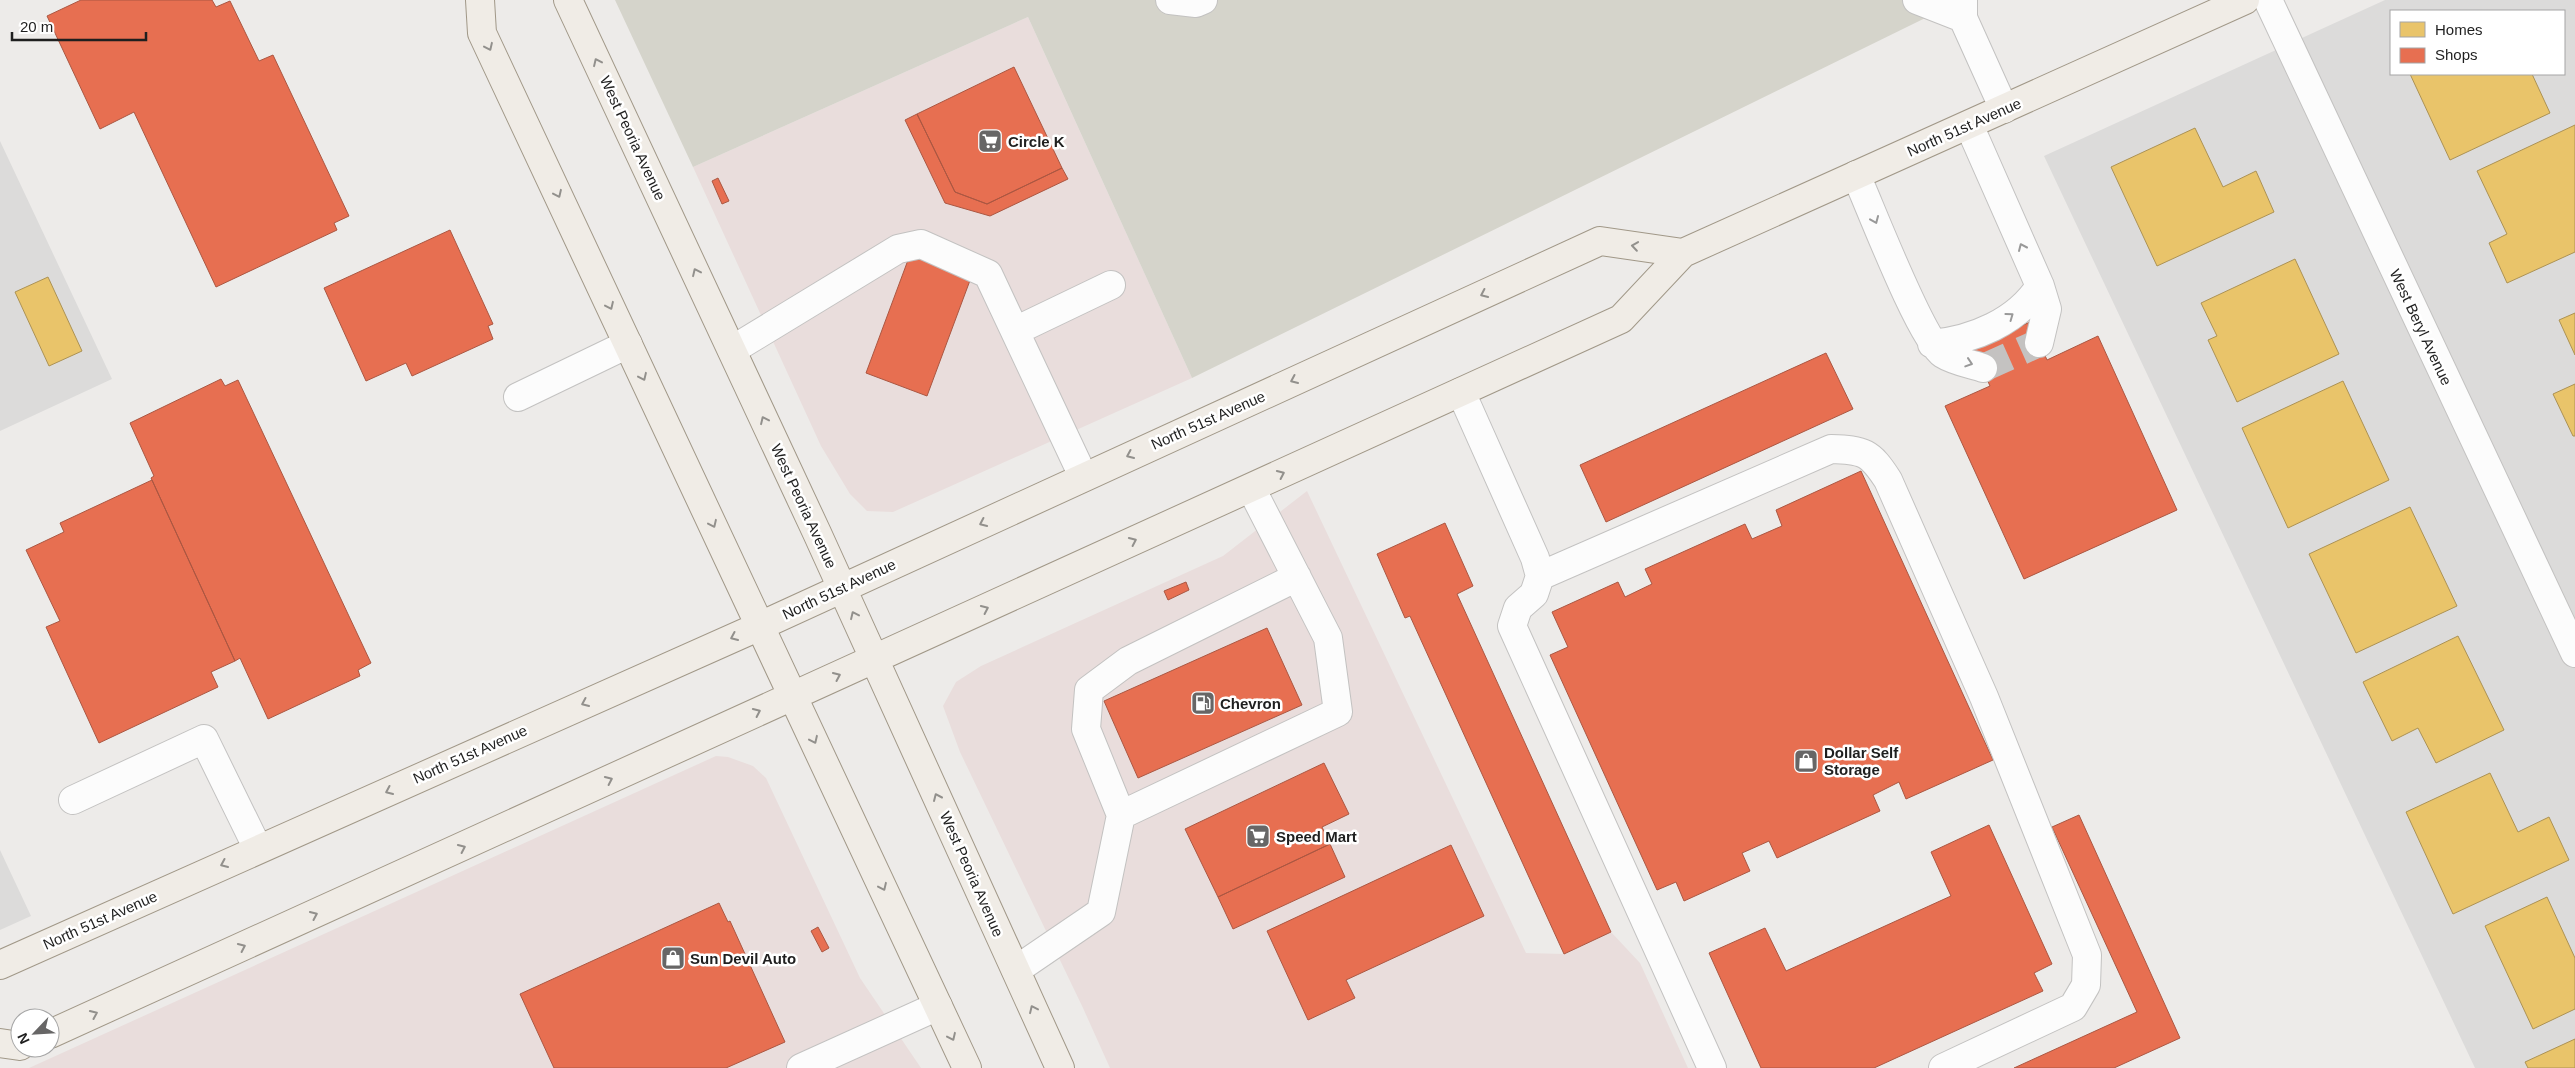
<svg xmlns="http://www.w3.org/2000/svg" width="2575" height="1068" font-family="Helvetica,sans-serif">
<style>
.residential{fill:#dcdbda;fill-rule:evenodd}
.commercial{fill:#e9dddc}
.construction{fill:#d5d4cb}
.homes{fill:#e9c46a;stroke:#ac9254}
.shops{fill:#e76f51;stroke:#ab5742}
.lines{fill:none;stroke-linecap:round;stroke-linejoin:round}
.minor-tunnel{stroke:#c4c2c1;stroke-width:28;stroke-dasharray:28 14;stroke-linecap:butt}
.minor-casing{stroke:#c3c2c1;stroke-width:30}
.major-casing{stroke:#a19888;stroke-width:30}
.minor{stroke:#fcfcfc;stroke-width:28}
.major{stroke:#f0ece6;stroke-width:28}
.oneway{stroke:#92908c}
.oneway2{stroke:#999}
.labels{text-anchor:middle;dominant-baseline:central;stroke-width:5;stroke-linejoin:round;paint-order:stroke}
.street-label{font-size:15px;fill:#1f1f1f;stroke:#fff}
.poi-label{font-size:15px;font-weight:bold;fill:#1f1f1f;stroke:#fff;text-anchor:start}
</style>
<rect width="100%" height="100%" fill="#edebe9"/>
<path class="residential" d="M 2385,0 L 2575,0 L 2575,1068 L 2475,1068 L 2044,156 ZM 2391,11 L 2564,11 L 2564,74 L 2391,74 Z
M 0,141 L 112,379 L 0,431 Z
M 0,850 L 31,916 L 0,930 Z"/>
<path class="commercial" d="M 1028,17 L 1192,378 L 893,512 L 867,511 L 850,494 L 821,446 L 693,167 Z
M 1307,491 L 1526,953 L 1564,954 L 1611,932 L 1640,963 L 1688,1068 L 1110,1068 L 1083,1008 L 960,752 L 943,706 L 956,682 L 981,666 L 1223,556 Z
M 716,756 L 728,757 L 753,766 L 766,778 L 860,978 L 921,1068 L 29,1068 Z"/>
<path class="construction" d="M 615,0 L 1962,0 L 1192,378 L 1028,17 L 693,167 Z"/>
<path class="homes" d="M 2410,74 L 2532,74 L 2550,113 L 2450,160 Z
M 2575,125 L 2575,252 L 2507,283 L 2489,243 L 2507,234 L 2477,171 Z
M 2195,128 L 2223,187 L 2256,171 L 2274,212 L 2157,266 L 2111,167 Z
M 2295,259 L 2339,354 L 2237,402 L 2208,340 L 2217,336 L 2201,303 Z
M 48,277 L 82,351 L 49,366 L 15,292 Z
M 2575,313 L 2575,355 L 2559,320 Z
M 2343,381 L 2389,480 L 2288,528 L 2242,428 Z
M 2575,384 L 2575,436 L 2573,436 L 2553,394 Z
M 2410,507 L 2457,606 L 2356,653 L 2309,554 Z
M 2458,636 L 2504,730 L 2436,763 L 2418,728 L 2392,741 L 2363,682 Z
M 2490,773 L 2518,832 L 2549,817 L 2569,860 L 2453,914 L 2406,812 Z
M 2547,897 L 2575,958 L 2575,1009 L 2533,1029 L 2485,926 Z
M 2575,1039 L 2575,1068 L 2528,1068 L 2525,1062 Z"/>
<path class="shops" d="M 81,0 L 212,0 L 216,7 L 230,1 L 259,61 L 273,55 L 349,216 L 334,223 L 337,230 L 216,287 L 134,112 L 100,129 L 47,16 Z
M 1014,67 L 1062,168 L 987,204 L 955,192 L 917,114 Z
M 917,114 L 955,192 L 987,204 L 1062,168 L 1068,179 L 990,216 L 945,203 L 905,120 Z
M 718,178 L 729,201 L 722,204 L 712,181 Z
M 450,230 L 493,324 L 488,326 L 493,339 L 412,376 L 406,363 L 366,381 L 324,288 Z
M 911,252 L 972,275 L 927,396 L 866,373 Z
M 2030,322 L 2047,360 L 2098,336 L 2177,510 L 2024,579 L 1945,406 L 1990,386 L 1973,348 Z
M 1826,353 L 1853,409 L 1606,522 L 1580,465 Z
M 221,379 L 225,386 L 238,380 L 371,663 L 358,670 L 360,676 L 268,719 L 240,658 L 235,661 L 151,478 L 154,476 L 130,423 Z
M 1861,471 L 1993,760 L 1906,799 L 1899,782 L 1873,795 L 1880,811 L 1777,858 L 1769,841 L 1742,853 L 1750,871 L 1684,901 L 1676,882 L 1657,890 L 1550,655 L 1568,647 L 1552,612 L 1618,582 L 1625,597 L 1652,584 L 1645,569 L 1745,524 L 1752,539 L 1782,526 L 1776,510 Z
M 152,480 L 235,661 L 211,672 L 218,687 L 99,743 L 46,627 L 60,621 L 26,550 L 64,532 L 60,523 Z
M 1445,523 L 1473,586 L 1457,594 L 1611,932 L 1564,954 L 1410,616 L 1405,618 L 1377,554 Z
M 1186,582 L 1189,590 L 1168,600 L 1164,591 Z
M 1267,628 L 1302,705 L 1138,778 L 1104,701 Z
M 1324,763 L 1349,814 L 1322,827 L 1330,844 L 1218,897 L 1185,829 Z
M 2079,815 L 2180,1038 L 2114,1068 L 2014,1068 L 2137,1012 L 2052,827 Z
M 1989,825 L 2052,964 L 2034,973 L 2043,991 L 1874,1068 L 1761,1068 L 1709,953 L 1765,928 L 1786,971 L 1951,896 L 1931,852 Z
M 1330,844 L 1345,877 L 1233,929 L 1218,897 Z
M 1451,845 L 1484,916 L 1346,980 L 1355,998 L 1308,1020 L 1267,931 Z
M 719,903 L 728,922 L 730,921 L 785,1042 L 726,1068 L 554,1068 L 520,994 Z
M 818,927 L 829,948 L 822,952 L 811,931 Z"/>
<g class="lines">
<path class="minor-tunnel" d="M 1983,368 L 2039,343"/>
<g class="minor-casing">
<path id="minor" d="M 1170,0 L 1196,3 L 1203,0
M 1917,0 L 1963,18
M 1963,0 L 1963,18 L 2004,109
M 2268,0 L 2575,653
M 1969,125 L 2040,286 L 2047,309 L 2039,343
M 1856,175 C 1870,206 1921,340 1943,354 C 1954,361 1971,364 1983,368
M 1015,331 L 1111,285
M 1932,344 C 1973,340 2017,322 2040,286
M 732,350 L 898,249 L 921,244 L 988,274 L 1083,476
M 1461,392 L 1535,558 L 1540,576 L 1534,594 L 1518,608 L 1512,626 L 1712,1068
M 518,397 L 628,344
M 1540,576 L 1831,449 C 1864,450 1870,452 1888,480 L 1984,697 L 2087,955 L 2086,985 L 2073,1007 L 1943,1068
M 73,800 L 204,739 L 258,849
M 1121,815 L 1086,729 L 1089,690 L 1128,661 L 1297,577
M 1016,970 L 1101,912 L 1121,815 L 1338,712 L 1328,638 L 1251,488
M 801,1068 L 938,1006"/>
</g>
<g class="major-casing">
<path id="major" d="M 480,0 L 482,33 L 967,1068
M 568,0 L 817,533 L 1060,1068
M 0,965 L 760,626 L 1600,241 L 1683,253
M 50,1034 L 1621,319 L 1683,253 L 2245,0
M 0,1043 L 20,1046"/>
</g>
<use href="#minor" class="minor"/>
<use href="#major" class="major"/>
</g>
<defs><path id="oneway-chevron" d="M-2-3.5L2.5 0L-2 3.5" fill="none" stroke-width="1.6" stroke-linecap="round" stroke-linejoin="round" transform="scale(1.25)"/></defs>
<g class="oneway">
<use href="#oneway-chevron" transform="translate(489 47) rotate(65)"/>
<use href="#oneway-chevron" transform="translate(597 62) rotate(-115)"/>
<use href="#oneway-chevron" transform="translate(558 194) rotate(65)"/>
<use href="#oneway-chevron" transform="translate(1635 246) rotate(-172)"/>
<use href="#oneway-chevron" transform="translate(696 272) rotate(-115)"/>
<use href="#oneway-chevron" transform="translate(1484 294) rotate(155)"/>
<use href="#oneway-chevron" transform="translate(610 306) rotate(65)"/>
<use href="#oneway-chevron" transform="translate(643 377) rotate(65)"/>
<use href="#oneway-chevron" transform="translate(1294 380) rotate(156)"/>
<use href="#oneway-chevron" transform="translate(764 420) rotate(-115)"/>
<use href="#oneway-chevron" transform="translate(1130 455) rotate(156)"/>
<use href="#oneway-chevron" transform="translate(1281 474) rotate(-25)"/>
<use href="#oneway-chevron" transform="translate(983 523) rotate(155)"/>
<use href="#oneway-chevron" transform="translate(713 524) rotate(65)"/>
<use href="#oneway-chevron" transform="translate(1133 541) rotate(-25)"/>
<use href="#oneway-chevron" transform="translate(985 609) rotate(-25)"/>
<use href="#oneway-chevron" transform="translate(854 615) rotate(-115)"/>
<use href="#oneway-chevron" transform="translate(734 637) rotate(156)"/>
<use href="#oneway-chevron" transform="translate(837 676) rotate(-24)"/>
<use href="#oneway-chevron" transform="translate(585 703) rotate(156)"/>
<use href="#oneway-chevron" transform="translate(757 712) rotate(-25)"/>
<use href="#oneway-chevron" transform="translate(814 740) rotate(65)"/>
<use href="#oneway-chevron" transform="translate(609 780) rotate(-25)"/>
<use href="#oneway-chevron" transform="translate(389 791) rotate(156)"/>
<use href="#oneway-chevron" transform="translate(937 797) rotate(-114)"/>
<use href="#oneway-chevron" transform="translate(462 848) rotate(-25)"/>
<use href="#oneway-chevron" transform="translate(224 864) rotate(156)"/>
<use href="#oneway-chevron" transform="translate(883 887) rotate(65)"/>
<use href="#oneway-chevron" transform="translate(314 915) rotate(-24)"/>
<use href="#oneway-chevron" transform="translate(242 947) rotate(-25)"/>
<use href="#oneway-chevron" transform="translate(1033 1009) rotate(-115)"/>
<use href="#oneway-chevron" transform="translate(94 1014) rotate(-24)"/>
<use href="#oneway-chevron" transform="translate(952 1037) rotate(65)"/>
</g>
<g class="oneway2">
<use href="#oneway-chevron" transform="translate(1875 220) rotate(67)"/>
<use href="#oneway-chevron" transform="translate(2022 247) rotate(-114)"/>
<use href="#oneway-chevron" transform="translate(2010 316) rotate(-36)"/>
<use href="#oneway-chevron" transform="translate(1969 363) rotate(18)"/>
</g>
<defs>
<g id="supermarket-square" transform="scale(1.25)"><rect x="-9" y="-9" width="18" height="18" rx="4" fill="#676666" stroke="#fff"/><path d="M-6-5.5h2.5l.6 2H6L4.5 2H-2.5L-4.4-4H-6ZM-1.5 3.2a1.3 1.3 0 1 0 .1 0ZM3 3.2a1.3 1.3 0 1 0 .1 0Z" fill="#fff"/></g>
<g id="fuel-square" transform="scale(1.25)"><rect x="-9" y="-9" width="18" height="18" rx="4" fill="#676666" stroke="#fff"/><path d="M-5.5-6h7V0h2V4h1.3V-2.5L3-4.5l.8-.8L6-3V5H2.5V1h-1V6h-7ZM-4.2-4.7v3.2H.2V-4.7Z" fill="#fff"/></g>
<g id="shop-square" transform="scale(1.25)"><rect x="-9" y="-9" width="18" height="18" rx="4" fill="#676666" stroke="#fff"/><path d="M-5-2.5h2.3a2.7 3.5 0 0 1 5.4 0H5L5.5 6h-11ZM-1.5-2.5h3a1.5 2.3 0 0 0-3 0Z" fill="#fff"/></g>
</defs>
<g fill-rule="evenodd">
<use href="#supermarket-square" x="990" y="141"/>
<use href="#fuel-square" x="1203" y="703"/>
<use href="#shop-square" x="1806" y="761"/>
<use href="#supermarket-square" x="1258" y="836"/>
<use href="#shop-square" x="673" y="958"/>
</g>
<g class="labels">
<g class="street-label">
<text transform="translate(1964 127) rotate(-24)">North 51st Avenue</text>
<text transform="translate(633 138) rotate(65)">West Peoria Avenue</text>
<text transform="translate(2421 327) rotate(65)">West Beryl Avenue</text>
<text transform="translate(1208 420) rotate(-24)">North 51st Avenue</text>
<text transform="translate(804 506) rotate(65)">West Peoria Avenue</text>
<text transform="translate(839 589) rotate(-25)">North 51st Avenue</text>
<text transform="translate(470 754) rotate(-24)">North 51st Avenue</text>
<text transform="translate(972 874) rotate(66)">West Peoria Avenue</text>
<text transform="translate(100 920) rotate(-24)">North 51st Avenue</text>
</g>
<g class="poi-label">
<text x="1008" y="141">Circle K</text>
<text x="1220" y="703">Chevron</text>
<text x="1824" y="752">Dollar Self<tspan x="1824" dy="17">Storage</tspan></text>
<text x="1276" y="836">Speed Mart</text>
<text x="690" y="958">Sun Devil Auto</text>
</g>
</g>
<rect x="2390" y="10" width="175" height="65" fill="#ffffff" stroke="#a5a5a5"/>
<rect x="2400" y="22" width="25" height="15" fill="#e9c46a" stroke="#a5a5a5"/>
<text x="2435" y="35" font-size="15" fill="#1f1f1f">Homes</text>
<rect x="2400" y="48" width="25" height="15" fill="#e76f51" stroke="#a5a5a5"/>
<text x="2435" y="60" font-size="15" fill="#1f1f1f">Shops</text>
<g transform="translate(35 1033) rotate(245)"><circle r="24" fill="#ffffff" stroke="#a5a5a5"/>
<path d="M0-4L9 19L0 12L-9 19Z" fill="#676666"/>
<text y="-8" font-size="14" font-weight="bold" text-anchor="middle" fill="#1f1f1f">N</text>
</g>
<path d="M12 32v8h134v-8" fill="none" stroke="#1f1f1f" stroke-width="2.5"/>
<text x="20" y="32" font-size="15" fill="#1f1f1f" stroke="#ffffff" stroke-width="4" paint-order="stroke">20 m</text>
</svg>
